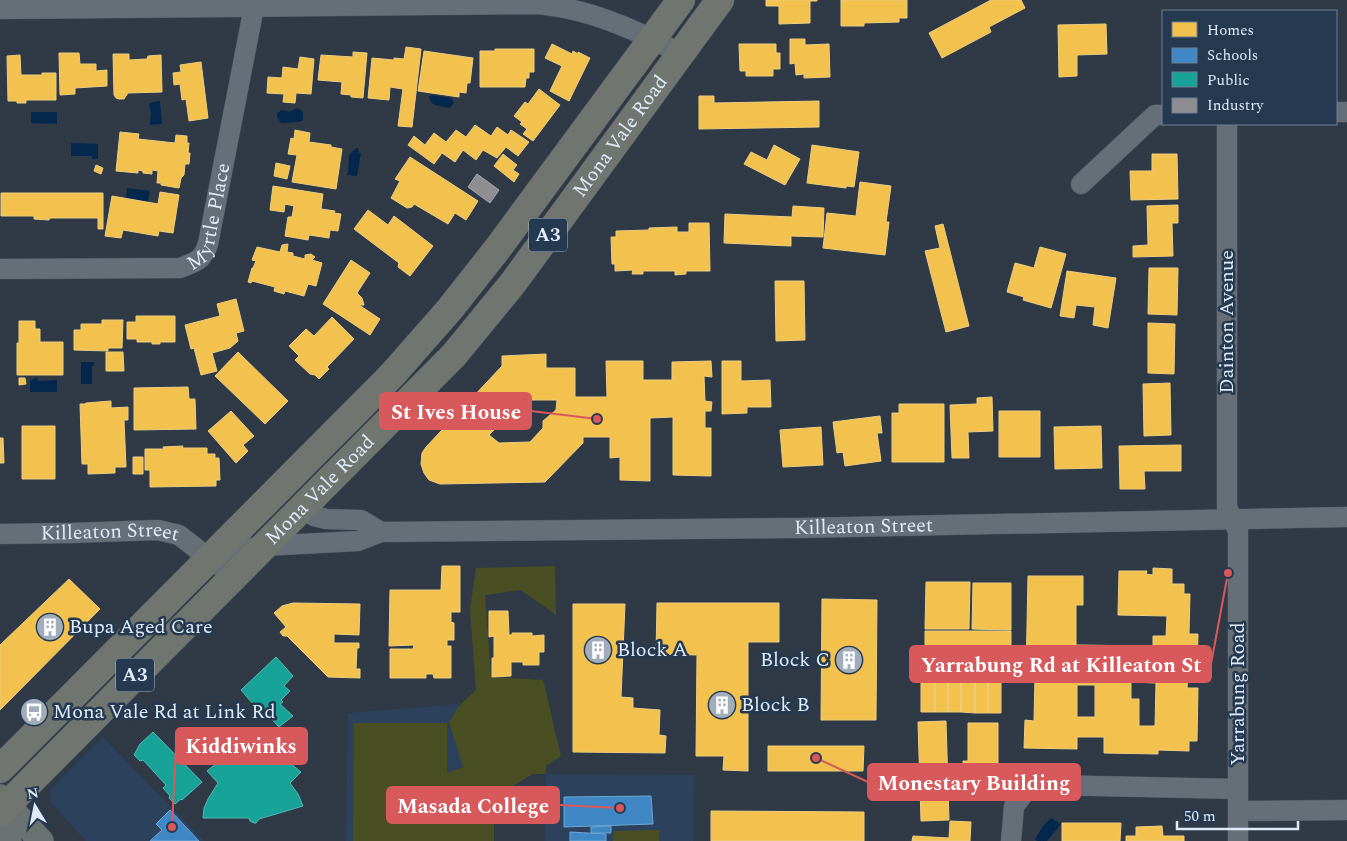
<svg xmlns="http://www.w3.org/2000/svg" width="1347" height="841" font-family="Spectral,serif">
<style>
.built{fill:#2b415c}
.green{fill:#4a4f23}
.water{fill:#04284d}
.homes{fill:#f2c14e;stroke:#ecce82;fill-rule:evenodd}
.schools{fill:#3f88c5;stroke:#6fa6d5}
.public{fill:#17a398;stroke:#53b9b5}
.industry{fill:#8d8d92;stroke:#a6a9b1}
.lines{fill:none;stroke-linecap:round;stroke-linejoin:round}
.minor-casing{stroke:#4c5661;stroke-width:21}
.major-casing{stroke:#4c5661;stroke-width:26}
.highway-casing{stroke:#4c5661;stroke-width:29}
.minor{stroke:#666e77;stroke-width:20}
.major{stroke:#6b7372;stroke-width:25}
.highway{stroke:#70766f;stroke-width:28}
.labels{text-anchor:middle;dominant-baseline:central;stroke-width:5;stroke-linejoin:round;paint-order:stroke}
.shield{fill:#253950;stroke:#a7b6c7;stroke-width:1}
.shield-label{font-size:19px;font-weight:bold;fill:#dfebfa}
.street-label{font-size:20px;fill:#dfebfa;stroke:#253950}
.poi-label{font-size:20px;fill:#dfebfa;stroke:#253950;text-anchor:start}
.leader{fill:none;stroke:#d8595c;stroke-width:2}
.callout-dot{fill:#d8595c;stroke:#253950;stroke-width:2}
.callout{fill:#d8595c;stroke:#d8595c;stroke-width:2}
.callout-label{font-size:21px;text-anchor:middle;font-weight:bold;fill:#fff}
</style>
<rect width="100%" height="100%" fill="#2f3a46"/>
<path class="built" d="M 473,703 L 472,841 L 346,841 L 348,713 Z
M 103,737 L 170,806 L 205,841 L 86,841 L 53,805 L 50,799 L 51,791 L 53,787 Z
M 546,774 L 694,775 L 693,841 L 545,841 Z"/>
<path class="green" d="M 555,566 L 556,615 L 521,590 L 485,595 L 491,677 L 543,680 L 561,756 L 546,766 L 546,774 L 533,774 L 494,797 L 494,841 L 353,841 L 354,723 L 447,723 L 447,773 L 463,767 L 449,722 L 458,707 L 476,690 L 470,610 L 476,568 Z
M 660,830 L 659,841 L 613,841 L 614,831 Z"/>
<path class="water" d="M 432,95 L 452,98 L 454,103 L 450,108 C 440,106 430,107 429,96 Z
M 160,101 L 162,124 L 150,125 L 151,113 L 149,104 L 152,102 Z
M 297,108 L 300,109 L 303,113 L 303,120 L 299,122 L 281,123 L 277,117 L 277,114 C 281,109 284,110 290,112 Z
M 31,112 L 57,112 L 57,124 L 31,123 Z
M 71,143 L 98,144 L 98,159 L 92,159 L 92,156 L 71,156 Z
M 356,148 L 358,148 L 359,153 L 361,153 L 357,176 L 347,175 L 347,173 L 348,173 L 349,155 Z
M 127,188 L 150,191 L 148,202 L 126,198 Z
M 81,362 L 94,362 L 94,365 L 92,367 L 92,384 L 81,384 Z
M 37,377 L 38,381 L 57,380 L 57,392 L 30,392 L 30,381 Z
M 1051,818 L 1061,824 L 1047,841 L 1037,841 L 1035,839 L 1043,826 Z"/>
<path class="homes" d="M 766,0 L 817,0 L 817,1 L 810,1 L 810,23 L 779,24 L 779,6 L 766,6 Z
M 841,0 L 907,0 L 907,18 L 899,18 L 899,22 L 864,23 L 864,26 L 841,26 Z
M 991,0 L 1021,0 L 1025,8 L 989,27 L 991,32 L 942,58 L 929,33 Z
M 1106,24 L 1107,54 L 1077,55 L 1077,76 L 1059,77 L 1058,25 Z
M 790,39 L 805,39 L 805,45 L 829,44 L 830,77 L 804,78 L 804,74 L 796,75 L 795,63 L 790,64 Z
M 552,44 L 572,54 L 573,51 L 578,54 L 578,52 L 590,58 L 569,101 L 550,91 L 562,66 L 545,58 Z
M 739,44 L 776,44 L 776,53 L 780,53 L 780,69 L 773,69 L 773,76 L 746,76 L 746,71 L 740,71 Z
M 406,47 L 421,49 L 412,127 L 398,126 L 403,89 L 390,87 L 389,100 L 368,98 L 372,58 L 394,60 L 394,58 L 404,59 Z
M 495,49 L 534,49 L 534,72 L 529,72 L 529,78 L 526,78 L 525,87 L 480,87 L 480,51 L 495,51 Z
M 424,51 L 473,58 L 470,83 L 467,83 L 466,93 L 459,92 L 459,97 L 418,91 Z
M 353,52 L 367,53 L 363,98 L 351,97 L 351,95 L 341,94 L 342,82 L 318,80 L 321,55 L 353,57 Z
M 59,53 L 79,53 L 80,64 L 96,64 L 96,71 L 107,70 L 107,86 L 75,88 L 75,94 L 60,95 Z
M 113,54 L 129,54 L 129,60 L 147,59 L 148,56 L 161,55 L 162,92 L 128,93 L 124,99 L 119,99 L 116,98 L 114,95 Z
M 20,55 L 21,75 L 42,75 L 42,73 L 56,73 L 56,100 L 26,100 L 26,103 L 17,103 L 17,101 L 8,101 L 7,56 Z
M 300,57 L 314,59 L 311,94 L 296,93 L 295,103 L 283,102 L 284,94 L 267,93 L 268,77 L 282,78 L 283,67 L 298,69 Z
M 201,62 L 208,118 L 189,121 L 186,99 L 182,100 L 180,84 L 174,85 L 173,73 L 181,72 L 180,65 Z
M 539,89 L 560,105 L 533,141 L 523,134 L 527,129 L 520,124 L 522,122 L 514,116 L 525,102 L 528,104 Z
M 699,96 L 714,96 L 714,103 L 819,101 L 819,127 L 699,129 Z
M 475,125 L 491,136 L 497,127 L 508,135 L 511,130 L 529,142 L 518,156 L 506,147 L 497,158 L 483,150 L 476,160 L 463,150 L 455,162 L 442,153 L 434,164 L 408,145 L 414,136 L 425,145 L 434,133 L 446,142 L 456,130 L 466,137 Z
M 295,130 L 310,133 L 309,142 L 331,145 L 331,147 L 342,149 L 336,189 L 292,182 L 297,155 L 288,154 L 291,138 L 294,139 Z
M 120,132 L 139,134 L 138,139 L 175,143 L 176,135 L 187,136 L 187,143 L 189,143 L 188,153 L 190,153 L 189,164 L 185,164 L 184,175 L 181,178 L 179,188 L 161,185 L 161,183 L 157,183 L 158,171 L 152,170 L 152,174 L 143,173 L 143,171 L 138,170 L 138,173 L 116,171 Z
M 774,145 L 800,159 L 785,185 L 744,164 L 751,152 L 767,160 Z
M 812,145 L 859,152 L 854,187 L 846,186 L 846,188 L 807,183 Z
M 503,154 L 517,165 L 513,170 L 519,174 L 514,182 L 494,166 Z
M 1152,154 L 1177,154 L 1178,199 L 1131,200 L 1130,171 L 1152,171 Z
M 410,157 L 478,201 L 466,220 L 455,213 L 448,224 L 414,204 L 412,207 L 407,208 L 391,198 L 400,181 L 395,179 Z
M 276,163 L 290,166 L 287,179 L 274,176 Z
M 96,165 L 103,168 L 101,174 L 94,171 Z
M 860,182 L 891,186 L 886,222 L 889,222 L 885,255 L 823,248 L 827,213 L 856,216 Z
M 273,186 L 323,194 L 321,209 L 335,211 L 334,213 L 341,214 L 338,231 L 330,230 L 329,238 L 309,235 L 308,240 L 285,236 L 288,217 L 292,217 L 294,206 L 285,204 L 284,212 L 270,210 Z
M 160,192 L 179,195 L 173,233 L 159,231 L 158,236 L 123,230 L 121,238 L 105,236 L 112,196 L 158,204 Z
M 1,193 L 103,193 L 103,229 L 98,229 L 98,218 L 50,218 L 49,220 L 34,219 L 34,216 L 1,216 Z
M 1178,205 L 1178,223 L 1172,223 L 1173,256 L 1133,257 L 1133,246 L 1148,245 L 1147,206 Z
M 793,206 L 824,208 L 823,237 L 791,236 L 791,246 L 724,243 L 725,214 L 792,217 Z
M 368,210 L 388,225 L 394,216 L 433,246 L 410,276 L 398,267 L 399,263 L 354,229 Z
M 689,223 L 709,223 L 710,271 L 686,271 L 686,274 L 675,275 L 675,271 L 643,271 L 643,274 L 632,274 L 633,270 L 615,271 L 615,264 L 612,264 L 611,237 L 616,237 L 616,231 L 649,230 L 649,228 L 677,227 L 677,232 L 689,232 Z
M 943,224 L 969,326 L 946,332 L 925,251 L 940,248 L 935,226 Z
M 288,244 L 287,252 L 293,253 L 293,256 L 305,259 L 305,255 L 311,254 L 315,257 L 312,260 L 322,263 L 316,286 L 308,284 L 304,296 L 285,291 L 284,294 L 274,291 L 275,287 L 252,281 L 251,283 L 248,282 L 252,268 L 253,268 L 256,261 L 252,260 L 257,247 L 280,252 L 282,245 Z
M 1040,247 L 1066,254 L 1051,308 L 1023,300 L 1024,297 L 1007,292 L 1015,263 L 1034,268 Z
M 351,260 L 370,273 L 357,293 L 362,298 L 364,305 L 359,305 L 380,319 L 370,335 L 323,304 Z
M 1149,268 L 1178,268 L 1177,315 L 1148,314 Z
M 1067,271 L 1116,278 L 1108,328 L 1093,325 L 1095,307 L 1076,305 L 1074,318 L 1060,316 Z
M 775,281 L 804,281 L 805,340 L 776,341 Z
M 236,299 L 244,331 L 236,333 L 238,341 L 230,348 L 212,353 L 217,371 L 201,375 L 194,348 L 191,349 L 185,325 L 220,316 L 217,304 Z
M 136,316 L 175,316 L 175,342 L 160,342 L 160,344 L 152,344 L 152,342 L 137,342 L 137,339 L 127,339 L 127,322 L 136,322 Z
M 332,317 L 354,339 L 327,367 L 329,369 L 319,379 L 315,375 L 310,374 L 295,360 L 299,356 L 289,346 L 306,329 L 314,336 Z
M 102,320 L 123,320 L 122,348 L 108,348 L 108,351 L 74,350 L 74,330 L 81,330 L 81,324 L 102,324 Z
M 19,321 L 35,321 L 35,329 L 40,329 L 40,342 L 63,342 L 63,375 L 17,375 L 17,343 L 19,343 Z
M 1148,323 L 1175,324 L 1174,374 L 1148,373 Z
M 106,352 L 123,352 L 124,371 L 106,371 Z
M 238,352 L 288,401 L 265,424 L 215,376 Z
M 546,354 L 546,368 L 575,368 L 575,397 L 607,397 L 606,361 L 643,361 L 643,380 L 672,380 L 672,362 L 711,361 L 712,377 L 704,376 L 705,401 L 712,402 L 711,411 L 705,411 L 705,428 L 711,428 L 711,476 L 673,475 L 673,417 L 650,418 L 650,481 L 620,480 L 620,457 L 610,458 L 610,437 L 583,437 L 583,443 L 545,482 L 440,484 L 429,480 L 424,473 L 421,464 L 422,453 L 426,447 L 502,366 L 502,356 ZM 523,400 L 557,400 L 556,410 L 543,421 L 543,428 L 530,442 L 499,443 L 489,435 Z
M 722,361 L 741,361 L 741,381 L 770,380 L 771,407 L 747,407 L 747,413 L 722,414 Z
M 19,378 L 25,378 L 26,384 L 19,385 Z
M 1170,383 L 1171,435 L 1144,436 L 1143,384 Z
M 188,387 L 189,399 L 195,399 L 196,429 L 134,430 L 134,388 Z
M 992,397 L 993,431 L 968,432 L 969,458 L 952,458 L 950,405 L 977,404 L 977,398 Z
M 111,401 L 111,408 L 128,407 L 128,420 L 124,420 L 126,467 L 115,467 L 115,473 L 88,474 L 88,464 L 82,464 L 80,404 L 85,404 L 86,403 Z
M 899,404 L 944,404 L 944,462 L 892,462 L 892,413 L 899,413 Z
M 231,411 L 254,436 L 243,445 L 248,451 L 236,463 L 208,431 Z
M 999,411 L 1040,411 L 1040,457 L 999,457 Z
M 880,416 L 882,433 L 877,433 L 881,461 L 845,466 L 843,452 L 837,453 L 833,422 Z
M 22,426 L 55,426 L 55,479 L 22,479 Z
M 1101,426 L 1102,468 L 1055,469 L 1054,427 Z
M 821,427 L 823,465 L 783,467 L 780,430 Z
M 0,438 L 3,438 L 4,463 L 0,463 Z
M 1181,445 L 1181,471 L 1144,471 L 1145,489 L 1120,489 L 1119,446 Z
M 183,446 L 182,448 L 207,448 L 207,454 L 215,454 L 215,458 L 219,458 L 220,480 L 216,480 L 216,486 L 150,487 L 150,470 L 145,470 L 145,449 L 164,449 L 163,447 Z
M 133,457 L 143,457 L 143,474 L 133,474 Z
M 442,566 L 460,566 L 460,612 L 451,612 L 451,622 L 454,623 L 454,640 L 447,640 L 447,646 L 451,646 L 451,678 L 434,678 L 433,674 L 426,674 L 426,678 L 390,678 L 390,649 L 413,649 L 414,645 L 389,646 L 390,590 L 441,590 Z
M 1153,568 L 1172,569 L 1172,584 L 1184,584 L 1184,594 L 1190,594 L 1189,634 L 1198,634 L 1197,672 L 1188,672 L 1187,688 L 1198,688 L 1197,741 L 1189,741 L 1189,751 L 1158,750 L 1158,754 L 1104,753 L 1104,737 L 1077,737 L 1077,749 L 1024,748 L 1025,720 L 1034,721 L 1035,676 L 1026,676 L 1028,576 L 1083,576 L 1083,605 L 1076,605 L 1076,645 L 1153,646 L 1153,636 L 1166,636 L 1167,616 L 1118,615 L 1119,571 L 1147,571 L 1146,574 L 1153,575 ZM 1131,682 L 1156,683 L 1155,726 L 1139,726 L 1139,699 L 1131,699 ZM 1077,685 L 1095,685 L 1095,717 L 1077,717 Z
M 69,579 L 100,609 L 0,710 L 0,645 Z
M 926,582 L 970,582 L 969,629 L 925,629 Z
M 973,583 L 1011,583 L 1011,630 L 972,629 Z
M 822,599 L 877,600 L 876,720 L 821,720 Z
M 293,603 L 360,604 L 359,635 L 334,634 L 334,643 L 359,643 L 359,648 L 357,648 L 356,669 L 360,669 L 360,678 L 328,677 L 287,636 L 283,636 L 280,632 L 286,627 L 274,613 L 282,606 Z
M 657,603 L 779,603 L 779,642 L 748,642 L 748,771 L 723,770 L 724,756 L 696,756 L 697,655 L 656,654 Z
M 573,604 L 625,604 L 621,697 L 633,698 L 633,708 L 660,710 L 659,735 L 666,736 L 665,753 L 573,752 Z
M 489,611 L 508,611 L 509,635 L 512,635 L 512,633 L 532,633 L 532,636 L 544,635 L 544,652 L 539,652 L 539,665 L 523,665 L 523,662 L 511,662 L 511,676 L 492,677 L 492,658 L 494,658 L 494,636 L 489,637 Z
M 925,631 L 1011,631 L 1011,653 L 925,653 Z
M 921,679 L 935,679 L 935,712 L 921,712 Z
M 935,679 L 948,679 L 948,712 L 935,712 Z
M 948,679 L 961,679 L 961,712 L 948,712 Z
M 961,679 L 975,679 L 975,713 L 961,712 Z
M 975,679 L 988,679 L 988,713 L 975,713 Z
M 988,679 L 1001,679 L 1001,713 L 988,713 Z
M 946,721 L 949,820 L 921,821 L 918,722 Z
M 968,723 L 998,723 L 998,765 L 982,765 L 982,789 L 963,789 L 963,761 L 968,761 Z
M 768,746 L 864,746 L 863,771 L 768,771 Z
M 711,811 L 864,812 L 864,841 L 711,841 Z
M 950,821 L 971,822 L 970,841 L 912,841 L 913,836 L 949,838 Z
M 1062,823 L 1121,823 L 1120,841 L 1062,841 Z
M 1162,826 L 1163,836 L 1184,836 L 1184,841 L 1126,841 L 1126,836 L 1136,836 L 1136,827 Z"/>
<path class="schools" d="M 651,796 L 653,824 L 564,827 L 564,797 Z
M 170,810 L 199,841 L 150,841 L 162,830 L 156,824 Z
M 611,826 L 611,833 L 591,833 L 591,827 Z
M 570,832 L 606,834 L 606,841 L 570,841 Z"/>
<path class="public" d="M 276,657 L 293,676 L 284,686 L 290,691 L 281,700 L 283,702 L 280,704 L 293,716 L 279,727 L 267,714 L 266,715 L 260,708 L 258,710 L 241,690 Z
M 153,732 L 202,782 L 182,800 L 181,799 L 175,804 L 169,798 L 170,796 L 163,788 L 166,785 L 143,760 L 140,761 L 134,755 L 140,744 Z
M 254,744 L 268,745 L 281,749 L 278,757 L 290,763 L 301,772 L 290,783 L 298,794 L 303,806 L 259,819 L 256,823 L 254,823 L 250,821 L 249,818 L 203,818 L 204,808 L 208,799 L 218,783 L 207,771 L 212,767 L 230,756 L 228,749 L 241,745 Z"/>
<path class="industry" d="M 477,174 L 499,190 L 490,203 L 468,187 Z"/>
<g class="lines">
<g class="minor-casing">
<g id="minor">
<path d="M 0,9 L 539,4 C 549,6 559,6 569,9 C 608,17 646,35 681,54"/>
<path d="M 1336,112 L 1347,112"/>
<path d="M 1227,124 L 1227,507 L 1238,531 L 1238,841"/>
<path d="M 1081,184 L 1155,115 L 1163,115"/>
<path id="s1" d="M 0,269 L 180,268 C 196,262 203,260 208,244 L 254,7"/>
<path d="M 301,508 L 314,516 L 326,519 L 361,520 L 381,532"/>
<path id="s2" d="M 0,534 L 72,533 L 158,530 L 179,535 L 197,549 L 214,564 L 219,565 L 227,561 L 240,550 L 263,546 L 358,541 L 381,532 L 800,528 L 1347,517"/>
<path d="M 1238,811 L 1347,810"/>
<path d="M 1011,841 L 1014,806 L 1026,791 L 1048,785 L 1238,789"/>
</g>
</g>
<g class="major-casing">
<path id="major" d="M 0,797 L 41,841
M 0,832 L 9,841"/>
</g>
<g class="highway-casing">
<g id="highway">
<path d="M 0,769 L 392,375 L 450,309 L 498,248 L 681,0"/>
<path id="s3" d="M 0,812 L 454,355 L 513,283 L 720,0"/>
</g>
</g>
<use href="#minor" class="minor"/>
<use href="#major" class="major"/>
<use href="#highway" class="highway"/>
</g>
<defs>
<g id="building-disc" transform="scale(1.4375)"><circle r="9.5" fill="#a1adbb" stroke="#253950"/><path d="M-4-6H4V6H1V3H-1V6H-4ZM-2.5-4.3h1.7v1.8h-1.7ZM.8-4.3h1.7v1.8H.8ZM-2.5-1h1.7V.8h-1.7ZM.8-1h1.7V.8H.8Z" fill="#fff"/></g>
<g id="bus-disc" transform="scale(1.4375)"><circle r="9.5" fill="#a1adbb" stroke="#253950"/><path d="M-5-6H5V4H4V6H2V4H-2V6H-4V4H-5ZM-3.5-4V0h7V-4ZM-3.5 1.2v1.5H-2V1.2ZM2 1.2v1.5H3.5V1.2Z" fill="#fff"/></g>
</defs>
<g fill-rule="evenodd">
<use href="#building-disc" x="50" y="627"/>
<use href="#building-disc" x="598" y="650"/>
<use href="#building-disc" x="849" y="660"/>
<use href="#building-disc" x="722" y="705"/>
<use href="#bus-disc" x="34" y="712"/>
</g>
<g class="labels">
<g class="shield">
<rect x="529" y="218.5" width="38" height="33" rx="4"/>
<rect x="116" y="658.5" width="38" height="33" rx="4"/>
</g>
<g class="shield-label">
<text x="548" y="235">A3</text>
<text x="135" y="675">A3</text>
</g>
<g class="street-label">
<text stroke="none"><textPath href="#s3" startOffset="919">Mona Vale Road</textPath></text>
<text stroke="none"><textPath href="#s1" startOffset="245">Myrtle Place</textPath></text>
<text transform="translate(1227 322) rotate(-90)">Dainton Avenue</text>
<text stroke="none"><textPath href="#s3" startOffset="454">Mona Vale Road</textPath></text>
<text stroke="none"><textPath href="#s2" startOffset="882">Killeaton Street</textPath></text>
<text stroke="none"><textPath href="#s2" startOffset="110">Killeaton Street</textPath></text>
<text transform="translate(1238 694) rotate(-90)">Yarrabung Road</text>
</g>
<g class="poi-label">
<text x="69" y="627">Bupa Aged Care</text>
<text x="617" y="650">Block A</text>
<text x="830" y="660" text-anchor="end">Block C</text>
<text x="741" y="705">Block B</text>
<text x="53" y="712">Mona Vale Rd at Link Rd</text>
</g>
</g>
<path class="leader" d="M597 419L531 411M1228 573L1211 664M172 827L176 746M816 758L868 782M620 808L559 805"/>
<g class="callout-dot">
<circle cx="597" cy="419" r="5"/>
<circle cx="1228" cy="573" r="5"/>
<circle cx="172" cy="827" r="5"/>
<circle cx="816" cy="758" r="5"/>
<circle cx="620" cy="808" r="5"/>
</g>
<g class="callout">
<rect x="380" y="393" width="151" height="36" rx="5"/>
<rect x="910" y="646" width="301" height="36" rx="5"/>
<rect x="176" y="728" width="131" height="36" rx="5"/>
<rect x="868" y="764" width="212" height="36" rx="5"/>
<rect x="387" y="787" width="172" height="36" rx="5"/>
</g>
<g class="callout-label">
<text x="456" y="419">St Ives House</text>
<text x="1061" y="672">Yarrabung Rd at Killeaton St</text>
<text x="241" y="753">Kiddiwinks</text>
<text x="974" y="790">Monestary Building</text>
<text x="473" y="813">Masada College</text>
</g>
<rect x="1162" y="10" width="175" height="115" fill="#253950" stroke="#6f8094"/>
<rect x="1172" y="22" width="25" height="15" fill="#f2c14e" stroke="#6f8094"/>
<text x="1207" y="35" font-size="15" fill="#dfebfa">Homes</text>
<rect x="1172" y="48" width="25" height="15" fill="#3f88c5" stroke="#6f8094"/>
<text x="1207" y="60" font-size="15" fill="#dfebfa">Schools</text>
<rect x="1172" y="72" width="25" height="15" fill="#17a398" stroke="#6f8094"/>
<text x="1207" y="85" font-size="15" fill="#dfebfa">Public</text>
<rect x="1172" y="98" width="25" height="15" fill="#8d8d92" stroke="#6f8094"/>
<text x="1207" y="110" font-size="15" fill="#dfebfa">Industry</text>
<g transform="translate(35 806) rotate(350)" stroke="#253950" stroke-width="4" paint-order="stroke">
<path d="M0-4L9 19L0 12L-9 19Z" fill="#dfebfa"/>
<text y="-8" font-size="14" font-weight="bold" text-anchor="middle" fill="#dfebfa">N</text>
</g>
<path d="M1177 821v8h121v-8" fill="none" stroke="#dfebfa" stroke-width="2.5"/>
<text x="1184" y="821" font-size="15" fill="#dfebfa" stroke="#253950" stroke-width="4" paint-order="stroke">50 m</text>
</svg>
